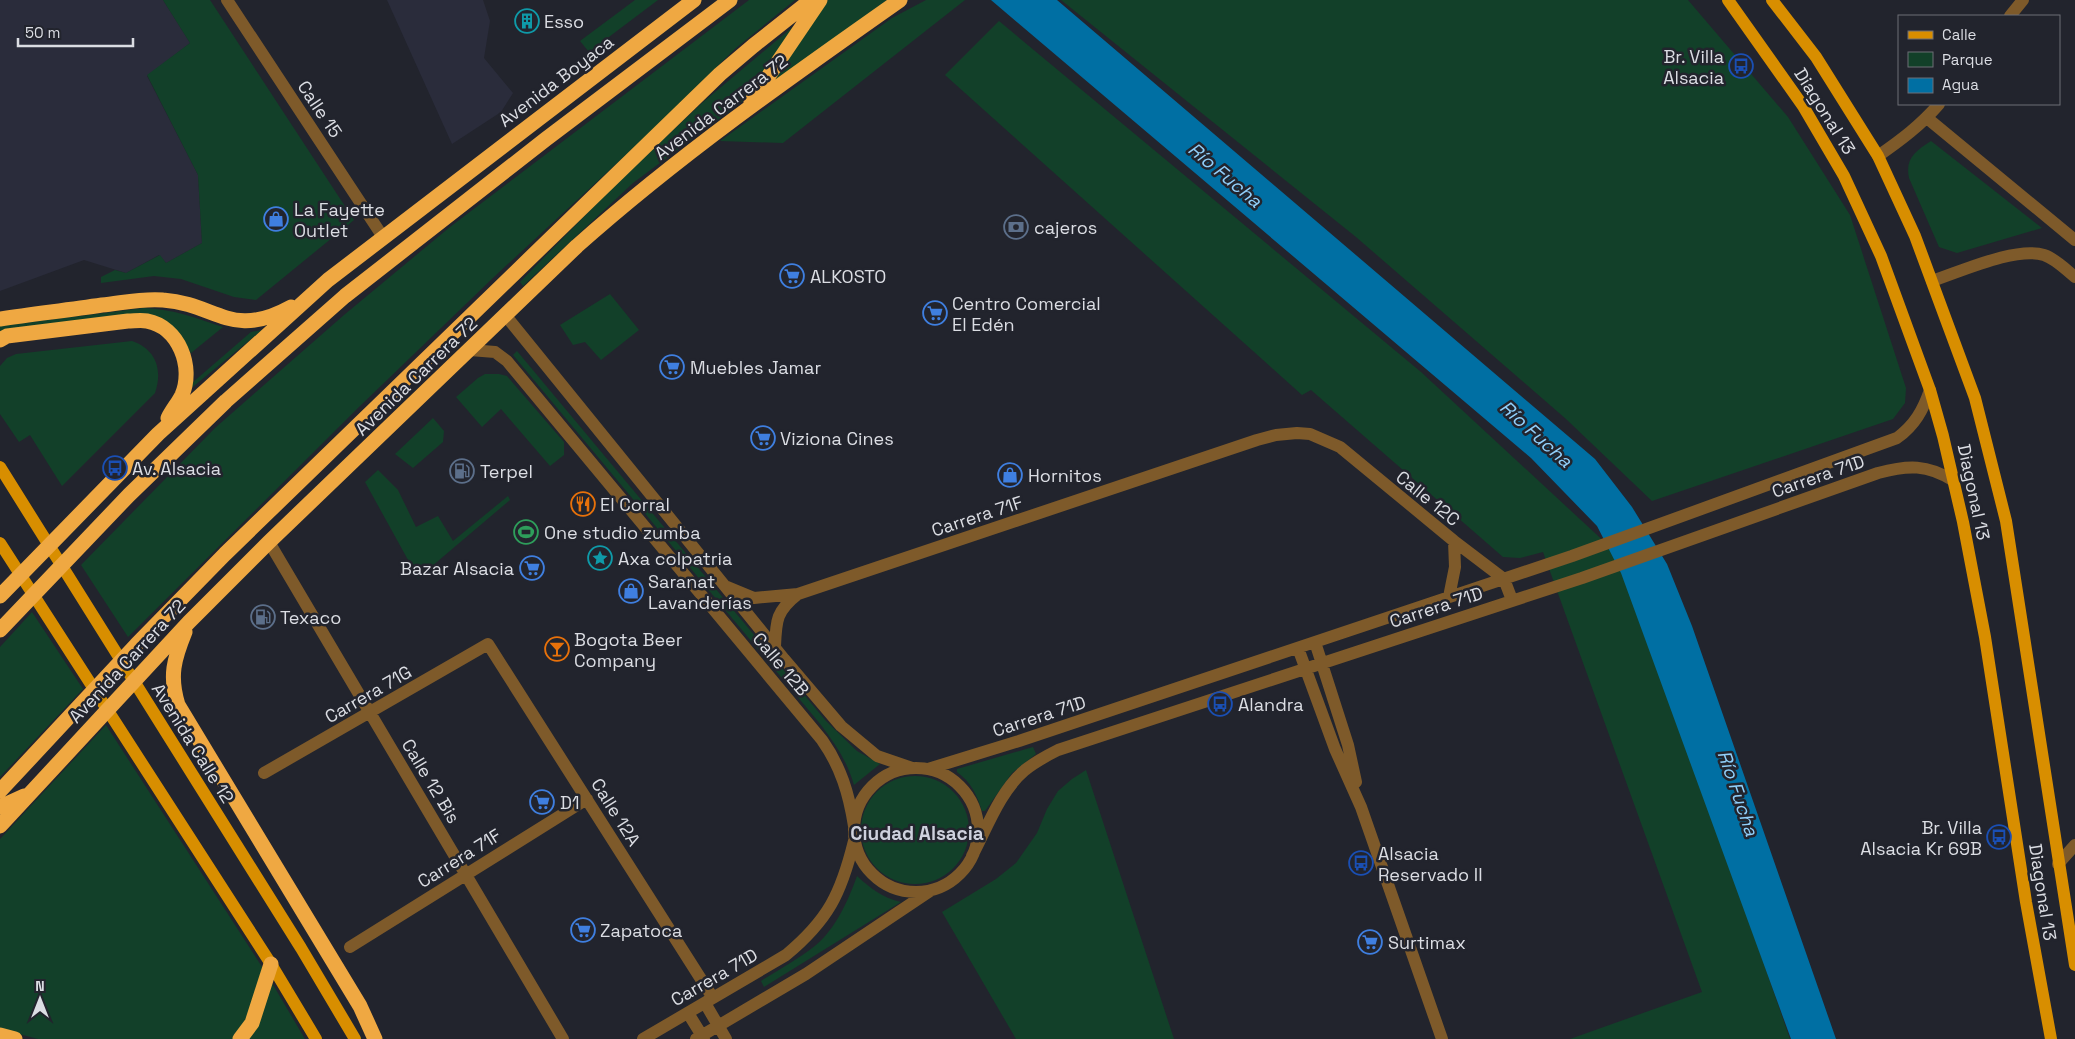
<svg xmlns="http://www.w3.org/2000/svg" width="2075" height="1039" font-family="'Space Grotesk',sans-serif">
<style>
.built{fill:#2a2c3b}
.green{fill:#124029}
.water{fill:#006fa3}
.lines{fill:none;stroke-linecap:round;stroke-linejoin:round}
.minor{stroke:#7e5a2a;stroke-width:12}
.major{stroke:#d88e00;stroke-width:12}
.highway{stroke:#efa842;stroke-width:15}
.labels{text-anchor:middle;dominant-baseline:central;stroke-width:5;stroke-linejoin:round;paint-order:stroke}
.poi-label{font-size:18px;fill:#dbdde3;stroke:#22242d;text-anchor:start}
.street-label{font-size:18px;fill:#dbdde3;stroke:#22242d}
.water-label{font-size:19px;font-style:italic;fill:#90cffa;stroke:#22242d}
.neighbourhood-label{font-size:19px;font-weight:bold;fill:#ced1dd;stroke:#22242d}
</style>
<rect width="100%" height="100%" fill="#22242d"/>
<path class="built" d="M 0,0 L 163,0 L 190,43 L 147,76 L 198,175 L 202,243 L 166,263 L 159,255 L 126,273 L 84,260 L 0,291 Z
M 387,0 L 483,0 L 490,21 L 484,58 L 513,93 L 501,112 L 452,144 Z"/>
<path class="green" d="M 163,0 L 210,0 L 354,220 L 256,300 L 234,297 L 181,279 L 154,276 L 101,283 L 101,277 L 115,270 L 126,273 L 160,255 L 166,263 L 202,243 L 198,175 L 147,75 L 190,43 Z
M 635,0 L 658,0 L 589,52 L 580,41 Z
M 749,0 L 795,0 L 736,48 L 643,139 L 495,276 L 360,406 L 128,637 L 81,565 L 215,428 L 344,315 L 450,227 Z
M 828,0 L 887,0 L 771,85 Z
M 926,0 L 965,0 L 783,143 L 720,141 L 892,18 Z
M 1061,0 L 1688,0 L 1788,117 L 1850,215 L 1906,388 L 1905,403 L 1893,419 L 1652,501 L 1566,419 L 1356,237 Z
M 999,21 L 1421,372 L 1623,559 L 1790,1039 L 1570,1039 L 1702,992 L 1543,552 L 1520,558 L 1503,557 L 1311,390 L 1302,395 L 945,75 Z
M 795,25 L 743,101 L 633,183 L 523,286 L 520,282 L 616,184 L 702,103 Z
M 1931,141 L 2042,228 L 1957,253 L 1939,247 L 1909,178 C 1905,159 1915,151 1931,141 Z
M 610,294 L 639,330 L 601,360 L 585,342 L 573,345 L 560,325 Z
M 144,308 C 173,309 196,318 223,327 L 191,353 L 181,338 L 169,326 L 0,333 L 0,326 Z
M 262,330 L 189,390 L 192,383 L 251,332 Z
M 132,341 C 156,349 163,370 155,393 L 62,486 L 30,435 L 19,442 L 0,414 L 0,366 L 7,358 L 16,354 Z
M 517,351 L 826,721 L 857,751 L 880,764 L 854,785 C 847,761 836,745 821,725 L 513,355 Z
M 485,374 L 499,374 L 507,376 L 564,442 L 564,455 L 550,466 L 501,409 L 482,427 L 456,397 L 478,378 Z
M 433,418 L 444,431 L 443,442 L 413,468 L 395,454 Z
M 378,470 L 398,490 L 416,527 L 438,516 L 453,541 L 508,496 L 510,500 L 418,578 L 365,482 Z
M 32,612 L 83,689 L 0,777 L 0,647 Z
M 106,725 L 264,970 L 247,1021 L 234,1039 L 38,1039 L 0,1029 L 0,839 Z
M 1033,747 L 1036,754 L 1012,773 L 985,811 L 982,811 C 977,795 971,782 957,772 L 957,769 Z
M 1086,770 L 1174,1039 L 1016,1039 L 942,912 L 996,879 L 1016,863 L 1037,833 L 1047,809 L 1058,791 L 1072,779 Z
M861 830a54 54 0 1 1 108 0a54 54 0 1 1-108 0Z
M 857,876 C 870,888 883,898 901,902 L 764,987 L 761,981 C 778,970 799,959 816,945 C 836,928 848,901 857,876 Z
M 272,983 L 305,1039 L 247,1039 Z"/>
<path class="water" d="M 991,0 L 1057,0 L 1595,459 L 1632,507 L 1667,564 L 1692,626 L 1836,1039 L 1791,1039 L 1621,573 L 1597,526 L 1531,458 Z"/>
<g class="lines">
<path class="minor" d="M 227,0 L 383,237
M 2010,16 L 2023,0
M 1927,118 L 2075,240
M 1878,156 C 1901,140 1921,125 1939,104
M 1932,281 C 1960,272 2016,246 2044,255 C 2056,259 2065,269 2075,277
M 506,316 L 784,659 L 841,726 L 877,756 L 912,768
M 470,350 L 495,352 L 507,361 L 822,740 C 841,767 849,794 854,826
M 269,542 L 563,1039
M 725,586 L 754,598 L 798,594 L 1257,440 L 1276,435 L 1297,433 L 1310,434 L 1340,447 L 1454,541 L 1504,579 L 1512,600
M 1449,597 L 1455,567 L 1454,541
M 1315,642 L 1348,745 L 1356,782
M 775,647 C 776,621 776,611 798,594
M 1298,648 L 1335,749 L 1361,807 L 1442,1039
M854 830a62 62 0 1 1 124 0a62 62 0 1 1-124 0Z
M 928,769 L 1019,741 L 1572,556 L 1897,438 C 1915,425 1923,410 1930,390
M 264,773 L 488,644 L 713,998
M 972,856 C 987,828 1000,791 1025,770 C 1035,762 1046,756 1058,750 L 1582,578 L 1878,473 C 1908,465 1927,464 1954,481
M 2058,864 L 2075,845
M 350,947 L 587,799
M 705,1003 L 726,1039
M 688,1013 L 704,1039
M 643,1039 L 786,955 C 828,920 841,894 854,841
M 696,1039 L 806,974 L 930,891"/>
<path class="major" d="M 1728,0 L 1803,106 L 1844,176 L 1881,256 L 1930,390 L 1943,436 L 1963,522 L 1985,637 L 2026,902 L 2051,1039
M 1772,0 L 1816,57 L 1878,156 L 1915,236 L 1975,398 L 2006,521 L 2075,965
M 0,467 L 301,948 L 355,1039
M 0,543 L 271,964 L 316,1039"/>
<path class="highway" d="M 751,102 L 820,0
M 0,319 C 34,314 68,310 102,305 C 122,303 143,298 163,300 C 217,304 231,340 291,307
M 0,340 L 7,336 L 128,321 C 134,321 141,320 147,321 C 179,327 194,367 182,395 C 178,403 172,410 168,418
M 0,596 L 158,434 L 328,280 L 694,0
M 0,630 L 129,495 L 226,401 L 345,296 L 546,139 L 730,0
M 185,632 C 174,659 169,676 178,705 L 360,1006 L 375,1039
M 0,791 L 136,645 L 225,554 L 720,74 L 753,46 L 811,0
M 0,807 L 24,796
M 0,826 L 189,622 L 269,542 L 577,246 C 678,156 789,78 900,0
M 0,1035 L 15,1039
M 240,1039 L 252,1023 L 271,964"/>
</g>
<defs>
<g id="building-ring" transform="scale(1.25)"><circle r="9.5" fill="#22242d" stroke="#0f9aa8" stroke-width="1.5"/><path d="M-4-6H4V6H1V3H-1V6H-4ZM-2.5-4.3h1.7v1.8h-1.7ZM.8-4.3h1.7v1.8H.8ZM-2.5-1h1.7V.8h-1.7ZM.8-1h1.7V.8H.8Z" fill="#0f9aa8"/></g>
<g id="bus-ring" transform="scale(1.25)"><circle r="9.5" fill="#22242d" stroke="#1a4fb4" stroke-width="1.5"/><path d="M-5-6H5V4H4V6H2V4H-2V6H-4V4H-5ZM-3.5-4V0h7V-4ZM-3.5 1.2v1.5H-2V1.2ZM2 1.2v1.5H3.5V1.2Z" fill="#1a4fb4"/></g>
<g id="shop-ring" transform="scale(1.25)"><circle r="9.5" fill="#22242d" stroke="#3f7fe0" stroke-width="1.5"/><path d="M-5-2.5h2.3a2.7 3.5 0 0 1 5.4 0H5L5.5 6h-11ZM-1.5-2.5h3a1.5 2.3 0 0 0-3 0Z" fill="#3f7fe0"/></g>
<g id="bank-ring" transform="scale(1.25)"><circle r="9.5" fill="#22242d" stroke="#5c6f8a" stroke-width="1.5"/><path d="M-6-4H6V4H-6ZM0-2.3a2.3 2.3 0 1 0 0 4.6a2.3 2.3 0 1 0 0-4.6Z" fill="#5c6f8a"/></g>
<g id="supermarket-ring" transform="scale(1.25)"><circle r="9.5" fill="#22242d" stroke="#3f7fe0" stroke-width="1.5"/><path d="M-6-5.5h2.5l.6 2H6L4.5 2H-2.5L-4.4-4H-6ZM-1.5 3.2a1.3 1.3 0 1 0 .1 0ZM3 3.2a1.3 1.3 0 1 0 .1 0Z" fill="#3f7fe0"/></g>
<g id="fuel-ring" transform="scale(1.25)"><circle r="9.5" fill="#22242d" stroke="#5c6f8a" stroke-width="1.5"/><path d="M-5.5-6h7V0h2V4h1.3V-2.5L3-4.5l.8-.8L6-3V5H2.5V1h-1V6h-7ZM-4.2-4.7v3.2H.2V-4.7Z" fill="#5c6f8a"/></g>
<g id="restaurant-ring" transform="scale(1.25)"><circle r="9.5" fill="#22242d" stroke="#e8710a" stroke-width="1.5"/><path d="M-5-6h1v4h1v-4h1v4h1v-4h1v5L-1.5 .5V6h-2V.5L-5-1ZM5-6V6H3V1.5H1.5Q1.5-4 5-6Z" fill="#e8710a"/></g>
<g id="stadium-ring" transform="scale(1.25)"><circle r="9.5" fill="#22242d" stroke="#2e9e5b" stroke-width="1.5"/><path d="M0-5a6.5 5 0 1 0 0 10a6.5 5 0 1 0 0-10ZM-3.5-1.8h7v3.6h-7Z" fill="#2e9e5b"/></g>
<g id="sight-ring" transform="scale(1.25)"><circle r="9.5" fill="#22242d" stroke="#0f9aa8" stroke-width="1.5"/><path d="M0-6L1.8-2.2L6-1.7L2.9 1.2L3.7 5.4L0 3.3L-3.7 5.4L-2.9 1.2L-6-1.7L-1.8-2.2Z" fill="#0f9aa8"/></g>
<g id="bar-ring" transform="scale(1.25)"><circle r="9.5" fill="#22242d" stroke="#e8710a" stroke-width="1.5"/><path d="M-6-5H6L.8 .8V4.5H3.5V6h-7V4.5H-.8V.8Z" fill="#e8710a"/></g>
</defs>
<g fill-rule="evenodd">
<use href="#building-ring" x="527" y="21"/>
<use href="#bus-ring" x="1741" y="66"/>
<use href="#shop-ring" x="276" y="219"/>
<use href="#bank-ring" x="1016" y="227"/>
<use href="#supermarket-ring" x="792" y="276"/>
<use href="#supermarket-ring" x="935" y="313"/>
<use href="#supermarket-ring" x="672" y="367"/>
<use href="#supermarket-ring" x="763" y="438"/>
<use href="#bus-ring" x="115" y="468"/>
<use href="#fuel-ring" x="462" y="471"/>
<use href="#shop-ring" x="1010" y="475"/>
<use href="#restaurant-ring" x="583" y="504"/>
<use href="#stadium-ring" x="526" y="532"/>
<use href="#sight-ring" x="600" y="558"/>
<use href="#supermarket-ring" x="532" y="568"/>
<use href="#shop-ring" x="631" y="591"/>
<use href="#fuel-ring" x="263" y="617"/>
<use href="#bar-ring" x="557" y="649"/>
<use href="#bus-ring" x="1220" y="704"/>
<use href="#supermarket-ring" x="542" y="802"/>
<use href="#bus-ring" x="1999" y="837"/>
<use href="#bus-ring" x="1361" y="863"/>
<use href="#supermarket-ring" x="583" y="930"/>
<use href="#supermarket-ring" x="1370" y="942"/>
</g>
<g class="labels">
<g class="poi-label">
<text x="544" y="21">Esso</text>
<text x="1724" y="56" text-anchor="end">Br. Villa<tspan x="1724" dy="21">Alsacia</tspan></text>
<text x="294" y="209">La Fayette<tspan x="294" dy="21">Outlet</tspan></text>
<text x="1034" y="227">cajeros</text>
<text x="810" y="276">ALKOSTO</text>
<text x="952" y="303">Centro Comercial<tspan x="952" dy="21">El Edén</tspan></text>
<text x="690" y="367">Muebles Jamar</text>
<text x="780" y="438">Viziona Cines</text>
<text x="132" y="468">Av. Alsacia</text>
<text x="480" y="471">Terpel</text>
<text x="1028" y="475">Hornitos</text>
<text x="600" y="504">El Corral</text>
<text x="544" y="532">One studio zumba</text>
<text x="618" y="558">Axa colpatria</text>
<text x="514" y="568" text-anchor="end">Bazar Alsacia</text>
<text x="648" y="581">Saranat<tspan x="648" dy="21">Lavanderías</tspan></text>
<text x="280" y="617">Texaco</text>
<text x="574" y="639">Bogota Beer<tspan x="574" dy="21">Company</tspan></text>
<text x="1238" y="704">Alandra</text>
<text x="560" y="802">D1</text>
<text x="1982" y="827" text-anchor="end">Br. Villa<tspan x="1982" dy="21">Alsacia Kr 69B</tspan></text>
<text x="1378" y="853">Alsacia<tspan x="1378" dy="21">Reservado II</tspan></text>
<text x="600" y="930">Zapatoca</text>
<text x="1388" y="942">Surtimax</text>
</g>
<g class="street-label">
<text transform="translate(556 81) rotate(-37)">Avenida Boyaca</text>
<text transform="translate(721 107) rotate(-37)">Avenida Carrera 72</text>
<text transform="translate(320 109) rotate(56)">Calle 15</text>
<text transform="translate(1825 111) rotate(58)">Diagonal 13</text>
<text transform="translate(416 376) rotate(-44)">Avenida Carrera 72</text>
<text transform="translate(1818 476) rotate(-19)">Carrera 71D</text>
<text transform="translate(1974 492) rotate(78)">Diagonal 13</text>
<text transform="translate(1428 498) rotate(39)">Calle 12C</text>
<text transform="translate(977 516) rotate(-18)">Carrera 71F</text>
<text transform="translate(1436 607) rotate(-18)">Carrera 71D</text>
<text transform="translate(127 661) rotate(-47)">Avenida Carrera 72</text>
<text transform="translate(781 664) rotate(50)">Calle 12B</text>
<text transform="translate(368 694) rotate(-30)">Carrera 71G</text>
<text transform="translate(1039 716) rotate(-18)">Carrera 71D</text>
<text transform="translate(193 743) rotate(58)">Avenida Calle 12</text>
<text transform="translate(431 781) rotate(59)">Calle 12 Bis</text>
<text transform="translate(616 812) rotate(58)">Calle 12A</text>
<text transform="translate(459 858) rotate(-32)">Carrera 71F</text>
<text transform="translate(2043 892) rotate(81)">Diagonal 13</text>
<text transform="translate(714 977) rotate(-30)">Carrera 71D</text>
</g>
<g class="water-label">
<text transform="translate(1225 175) rotate(40)">Río Fucha</text>
<text transform="translate(1536 434) rotate(42)">Río Fucha</text>
<text transform="translate(1738 793) rotate(71)">Río Fucha</text>
</g>
<g class="neighbourhood-label">
<text x="917" y="833">Ciudad Alsacia</text>
</g>
</g>
<rect x="1898" y="15" width="162" height="90" fill="#22242d" stroke="#6c6e76"/>
<rect x="1908" y="31" width="25" height="8" fill="#d88e00" stroke="#6c6e76"/>
<text x="1942" y="40" font-size="15" fill="#dbdde3">Calle</text>
<rect x="1908" y="52" width="25" height="15" fill="#124029" stroke="#6c6e76"/>
<text x="1942" y="65" font-size="15" fill="#dbdde3">Parque</text>
<rect x="1908" y="78" width="25" height="15" fill="#006fa3" stroke="#6c6e76"/>
<text x="1942" y="90" font-size="15" fill="#dbdde3">Agua</text>
<g transform="translate(40 999)" stroke="#22242d" stroke-width="4" paint-order="stroke">
<path d="M0-4L9 19L0 12L-9 19Z" fill="#dbdde3"/>
<text y="-8" font-size="14" font-weight="bold" text-anchor="middle" fill="#dbdde3">N</text>
</g>
<path d="M18 38v8h115v-8" fill="none" stroke="#dbdde3" stroke-width="2.5"/>
<text x="25" y="38" font-size="15" fill="#dbdde3" stroke="#22242d" stroke-width="4" paint-order="stroke">50 m</text>
</svg>
